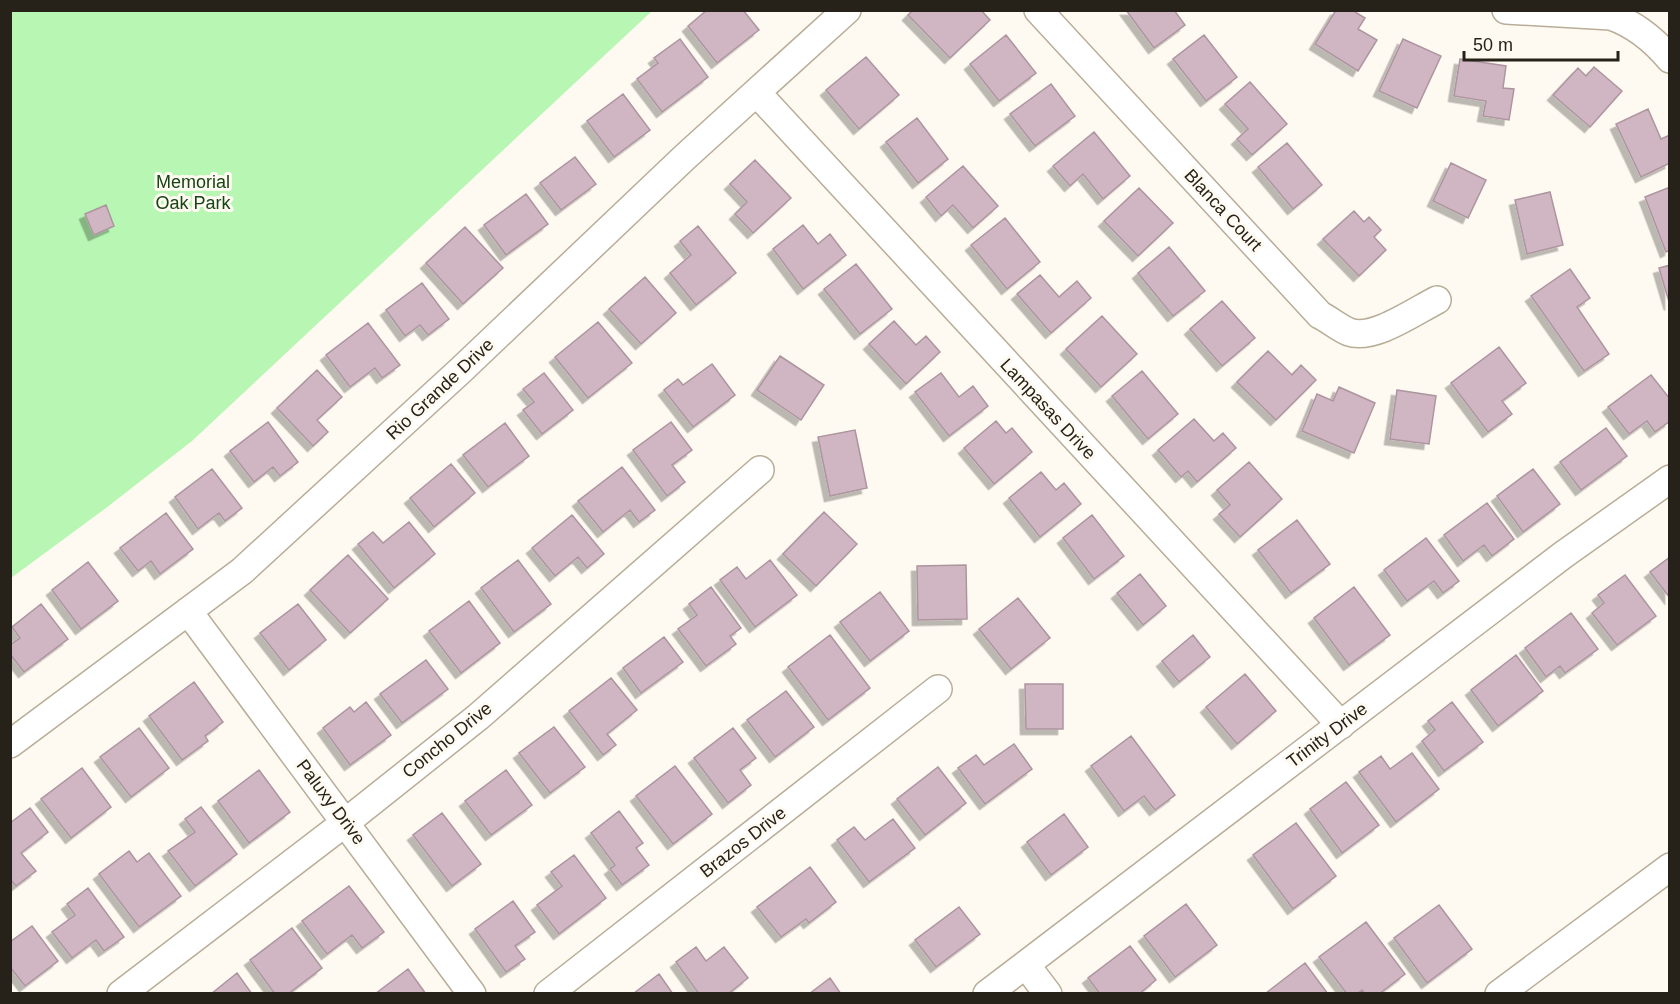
<svg xmlns="http://www.w3.org/2000/svg" width="1680" height="1004" font-family="Arial,sans-serif">
<style>
.green{fill:#b7f6b3}
.building{fill:#d0b6c2;stroke:#ad95a0;stroke-width:1.5;filter:url(#shadow)}
.lines{fill:none;stroke-linecap:round;stroke-linejoin:round}
.minor-casing{stroke:#b8ad97;stroke-width:30}
.minor{stroke:#fff;stroke-width:27}
.labels{text-anchor:middle;dominant-baseline:central;stroke-width:6;stroke-linejoin:round;paint-order:stroke}
.park-label{font-size:18px;fill:#164415;stroke:#fffaf1}
.street-label{font-size:18px;fill:#262219;stroke:#fffaf1}
</style>
<defs>
<filter id="shadow"><feDropShadow dx="-5.5" dy="5.5" stdDeviation="0" flood-color="#0004"/></filter>
</defs>
<rect width="100%" height="100%" fill="#fffaf1"/>
<path class="green" d="M 11,11 L 652,11 L 192,441 L 106,508 L 11,578 Z"/>
<path class="building" d="M 707,10 L 743,10 L 759,30 L 717,63 L 688,26 Z
M 913,10 L 981,10 L 990,20 L 950,58 L 908,15 Z
M 1126,10 L 1174,10 L 1185,25 L 1154,48 Z
M 1336,10 L 1352,10 L 1365,18 L 1358,29 L 1377,40 L 1358,71 L 1315,44 Z
M 1006,35 L 1036,73 L 999,101 L 970,64 Z
M 1204,35 L 1237,77 L 1206,101 L 1173,59 Z
M 680,39 L 708,77 L 662,112 L 637,79 L 658,63 L 654,58 Z
M 1403,39 L 1441,56 L 1417,108 L 1379,91 Z
M 866,57 L 899,95 L 859,129 L 826,90 Z
M 1460,59 L 1506,66 L 1503,88 L 1514,89 L 1509,120 L 1483,116 L 1486,101 L 1454,96 Z
M 1594,67 L 1622,91 L 1590,127 L 1553,95 L 1578,68 L 1586,76 Z
M 1250,82 L 1287,124 L 1252,155 L 1237,139 L 1248,129 L 1225,104 Z
M 1051,84 L 1075,116 L 1035,146 L 1010,114 Z
M 623,94 L 650,130 L 614,157 L 587,121 Z
M 1648,109 L 1661,139 L 1670,135 L 1670,163 L 1641,177 L 1616,124 Z
M 917,118 L 948,159 L 918,183 L 886,142 Z
M 1094,132 L 1130,176 L 1103,199 L 1083,174 L 1070,186 L 1053,166 Z
M 1287,143 L 1322,185 L 1293,209 L 1258,167 Z
M 575,157 L 596,184 L 561,210 L 540,183 Z
M 755,160 L 791,198 L 753,233 L 735,214 L 747,202 L 730,184 Z
M 1451,163 L 1486,180 L 1468,218 L 1433,201 Z
M 963,166 L 998,206 L 973,228 L 953,205 L 941,216 L 926,197 Z
M 1670,187 L 1670,250 L 1666,252 L 1645,197 Z
M 1139,188 L 1173,223 L 1138,256 L 1104,221 Z
M 1550,192 L 1563,245 L 1527,254 L 1515,200 Z
M 526,194 L 548,224 L 506,255 L 484,225 Z
M 106,205 L 114,226 L 94,235 L 85,214 Z
M 1354,211 L 1364,222 L 1369,217 L 1381,230 L 1374,237 L 1386,250 L 1359,276 L 1323,239 Z
M 1005,218 L 1040,262 L 1007,289 L 971,245 Z
M 803,225 L 818,244 L 830,234 L 846,255 L 803,289 L 773,249 Z
M 698,226 L 736,273 L 696,305 L 670,273 L 691,255 L 680,241 Z
M 465,227 L 503,268 L 463,304 L 426,263 Z
M 1169,247 L 1205,291 L 1173,316 L 1138,273 Z
M 856,264 L 892,309 L 860,334 L 824,289 Z
M 1670,265 L 1670,305 L 1659,268 Z
M 1570,269 L 1590,298 L 1577,307 L 1609,354 L 1584,371 L 1531,296 Z
M 1040,275 L 1059,297 L 1077,281 L 1091,298 L 1051,333 L 1017,294 Z
M 645,277 L 676,313 L 641,344 L 609,309 Z
M 422,283 L 449,319 L 428,335 L 420,325 L 405,336 L 386,310 Z
M 1222,301 L 1255,338 L 1222,366 L 1190,329 Z
M 1102,316 L 1137,354 L 1101,387 L 1066,349 Z
M 894,321 L 916,345 L 926,336 L 940,352 L 906,384 L 869,344 Z
M 598,322 L 632,363 L 588,398 L 555,357 Z
M 368,323 L 400,365 L 382,378 L 375,368 L 350,387 L 326,355 Z
M 1499,347 L 1526,383 L 1502,401 L 1512,414 L 1488,432 L 1451,383 Z
M 1268,351 L 1292,375 L 1301,365 L 1316,380 L 1276,420 L 1237,382 Z
M 780,356 L 824,385 L 801,420 L 757,390 Z
M 712,364 L 735,395 L 693,427 L 664,390 L 678,379 L 683,385 Z
M 317,370 L 342,397 L 317,420 L 328,432 L 313,446 L 277,408 Z
M 1142,371 L 1178,414 L 1148,439 L 1112,396 Z
M 544,373 L 573,410 L 542,434 L 523,410 L 534,402 L 523,389 Z
M 941,373 L 959,397 L 973,386 L 988,406 L 949,436 L 915,392 Z
M 1651,375 L 1670,399 L 1670,421 L 1655,432 L 1647,421 L 1629,434 L 1608,407 Z
M 1339,387 L 1375,403 L 1354,453 L 1302,431 L 1317,394 L 1333,401 Z
M 1397,390 L 1436,396 L 1429,444 L 1390,439 Z
M 1194,419 L 1214,441 L 1223,433 L 1236,448 L 1197,482 L 1188,471 L 1181,477 L 1158,450 Z
M 996,421 L 1006,433 L 1012,428 L 1032,452 L 994,484 L 964,448 Z
M 268,422 L 298,462 L 280,476 L 273,467 L 254,482 L 230,451 Z
M 671,422 L 692,450 L 672,465 L 685,482 L 667,496 L 633,450 Z
M 505,423 L 529,456 L 488,487 L 463,455 Z
M 1606,428 L 1627,456 L 1581,490 L 1560,462 Z
M 855,430 L 867,488 L 830,496 L 818,437 Z
M 1249,462 L 1282,499 L 1240,537 L 1219,514 L 1230,505 L 1217,490 Z
M 451,464 L 475,493 L 434,527 L 410,498 Z
M 622,467 L 655,510 L 639,522 L 630,510 L 603,532 L 578,501 Z
M 212,469 L 242,508 L 225,521 L 219,513 L 198,529 L 175,497 Z
M 1533,469 L 1560,504 L 1523,532 L 1497,496 Z
M 1041,472 L 1056,490 L 1064,483 L 1081,504 L 1040,537 L 1009,498 Z
M 1487,503 L 1514,539 L 1492,556 L 1484,545 L 1463,561 L 1444,535 Z
M 824,512 L 857,544 L 816,586 L 783,554 Z
M 166,513 L 193,549 L 160,574 L 151,561 L 138,571 L 120,548 Z
M 572,515 L 604,554 L 587,568 L 578,557 L 555,576 L 532,548 Z
M 1092,515 L 1124,556 L 1094,579 L 1063,538 Z
M 1297,520 L 1330,564 L 1291,593 L 1258,550 Z
M 409,522 L 435,554 L 394,588 L 358,544 L 373,532 L 383,543 Z
M 1426,538 L 1459,581 L 1443,593 L 1434,581 L 1407,601 L 1384,570 Z
M 348,555 L 388,599 L 350,633 L 310,590 Z
M 1670,557 L 1670,598 L 1650,572 Z
M 518,560 L 551,604 L 514,632 L 481,588 Z
M 770,560 L 797,595 L 755,627 L 720,580 L 737,567 L 746,579 Z
M 88,562 L 118,601 L 81,629 L 52,590 Z
M 966,565 L 967,619 L 918,620 L 917,566 Z
M 1140,574 L 1166,606 L 1143,625 L 1117,593 Z
M 1625,575 L 1656,616 L 1617,645 L 1592,613 L 1604,603 L 1598,595 Z
M 711,587 L 741,628 L 730,636 L 736,644 L 706,666 L 678,629 L 697,615 L 689,604 Z
M 1354,587 L 1390,635 L 1349,665 L 1314,618 Z
M 880,592 L 909,631 L 870,661 L 840,622 Z
M 1018,598 L 1050,638 L 1011,669 L 979,629 Z
M 469,601 L 500,643 L 461,673 L 429,631 Z
M 41,604 L 68,639 L 24,672 L 10,654 L 10,645 L 20,638 L 12,627 Z
M 298,604 L 326,640 L 289,670 L 260,633 Z
M 1571,613 L 1598,649 L 1565,673 L 1560,666 L 1546,677 L 1525,648 Z
M 830,635 L 870,688 L 828,720 L 788,667 Z
M 1193,635 L 1210,657 L 1179,682 L 1162,661 Z
M 664,637 L 683,662 L 641,693 L 623,668 Z
M 1516,655 L 1543,691 L 1498,726 L 1471,690 Z
M 426,660 L 448,689 L 402,723 L 380,694 Z
M 1245,674 L 1276,711 L 1237,744 L 1206,707 Z
M 611,678 L 637,710 L 607,734 L 616,745 L 603,755 L 569,711 Z
M 194,682 L 223,722 L 205,736 L 208,741 L 182,760 L 149,716 Z
M 1025,684 L 1063,684 L 1063,729 L 1026,729 Z
M 786,691 L 814,727 L 775,757 L 747,720 Z
M 366,702 L 391,735 L 350,765 L 323,728 L 350,707 L 354,712 Z
M 1452,702 L 1483,742 L 1444,771 L 1422,741 L 1435,730 L 1428,721 Z
M 554,727 L 585,767 L 550,793 L 519,753 Z
M 139,728 L 169,768 L 131,797 L 100,757 Z
M 733,728 L 756,758 L 740,770 L 751,785 L 728,803 L 694,758 Z
M 1131,736 L 1175,795 L 1155,810 L 1144,796 L 1124,811 L 1091,766 Z
M 1014,744 L 1032,769 L 985,804 L 958,768 L 976,755 L 984,765 Z
M 1412,753 L 1439,789 L 1396,822 L 1359,772 L 1381,756 L 1390,769 Z
M 675,766 L 712,814 L 673,844 L 636,796 Z
M 938,767 L 966,803 L 925,835 L 897,799 Z
M 82,768 L 111,807 L 71,838 L 41,799 Z
M 259,770 L 290,812 L 249,843 L 218,801 Z
M 506,770 L 532,805 L 491,835 L 465,801 Z
M 1346,782 L 1379,825 L 1342,853 L 1310,809 Z
M 201,807 L 237,854 L 195,886 L 168,851 L 195,832 L 185,819 Z
M 30,808 L 48,832 L 21,853 L 36,871 L 16,886 L 10,879 L 10,823 Z
M 619,811 L 643,843 L 636,848 L 649,865 L 622,885 L 610,869 L 615,865 L 591,833 Z
M 442,813 L 481,864 L 452,886 L 413,835 Z
M 1064,814 L 1088,847 L 1051,875 L 1027,842 Z
M 893,819 L 915,848 L 869,882 L 837,840 L 854,827 L 865,840 Z
M 1296,823 L 1336,876 L 1293,909 L 1253,855 Z
M 129,851 L 137,862 L 149,853 L 181,896 L 139,927 L 99,874 Z
M 574,855 L 606,898 L 559,934 L 537,905 L 562,886 L 551,872 Z
M 810,867 L 836,902 L 809,923 L 806,919 L 781,937 L 757,907 Z
M 349,886 L 384,932 L 362,948 L 352,935 L 327,954 L 302,921 Z
M 88,888 L 124,937 L 104,951 L 96,940 L 72,958 L 52,932 L 75,915 L 67,904 Z
M 513,901 L 535,932 L 515,946 L 525,959 L 506,972 L 475,929 Z
M 1186,904 L 1217,945 L 1175,977 L 1144,936 Z
M 1439,905 L 1472,949 L 1427,983 L 1394,938 Z
M 959,907 L 980,934 L 936,967 L 915,940 Z
M 1366,922 L 1405,974 L 1379,994 L 1365,994 L 1362,990 L 1357,994 L 1347,994 L 1319,957 Z
M 32,926 L 58,961 L 25,986 L 10,967 L 10,942 Z
M 292,928 L 322,968 L 288,994 L 275,994 L 250,960 Z
M 1130,946 L 1156,980 L 1139,994 L 1100,994 L 1088,978 Z
M 696,947 L 706,961 L 724,947 L 748,978 L 728,994 L 699,994 L 676,962 Z
M 1305,963 L 1328,994 L 1266,994 L 1266,993 Z
M 408,969 L 426,994 L 375,994 Z
M 237,973 L 252,994 L 211,994 Z
M 659,974 L 673,994 L 634,994 L 634,993 Z
M 830,978 L 841,994 L 809,994 Z"/>
<g class="lines">
<g class="minor-casing">
<path id="minor" d="M 1038,10 L 1320,315 C 1330,320 1339,328 1349,332 C 1373,341 1415,311 1437,300
M 1506,10 L 1611,16 C 1634,24 1654,40 1670,59
M 757,93 L 1341,725
M 188,611 L 472,994
M 10,744 L 242,571 L 461,370 L 685,157 L 847,10
M 1026,965 L 1048,994
M 121,994 L 346,822 L 478,717 L 760,470
M 548,994 L 938,689
M 987,994 L 1563,555 L 1670,479
M 1499,994 L 1670,867"/>
</g>
<use href="#minor" class="minor"/>
</g>
<g class="labels">
<g class="park-label">
<text x="193" y="182">Memorial<tspan x="193" dy="21">Oak Park</tspan></text>
</g>
<g class="street-label">
<text transform="translate(1223 210) rotate(47)">Blanca Court</text>
<text transform="translate(440 389) rotate(-43)">Rio Grande Drive</text>
<text transform="translate(1048 409) rotate(47)">Lampasas Drive</text>
<text transform="translate(1327 735) rotate(-37)">Trinity Drive</text>
<text transform="translate(447 740) rotate(-39)">Concho Drive</text>
<text transform="translate(331 802) rotate(53)">Paluxy Drive</text>
<text transform="translate(743 842) rotate(-38)">Brazos Drive</text>
</g>
</g>
<rect width="1680" height="1004" fill="none" stroke="#262219" stroke-width="24"/>
<path d="M1464 51v9h154v-9" fill="none" stroke="#262219" stroke-width="3"/>
<text x="1473" y="51" font-size="18" fill="#262219" stroke="#fffaf1" stroke-width="4.5" paint-order="stroke">50 m</text>
</svg>
